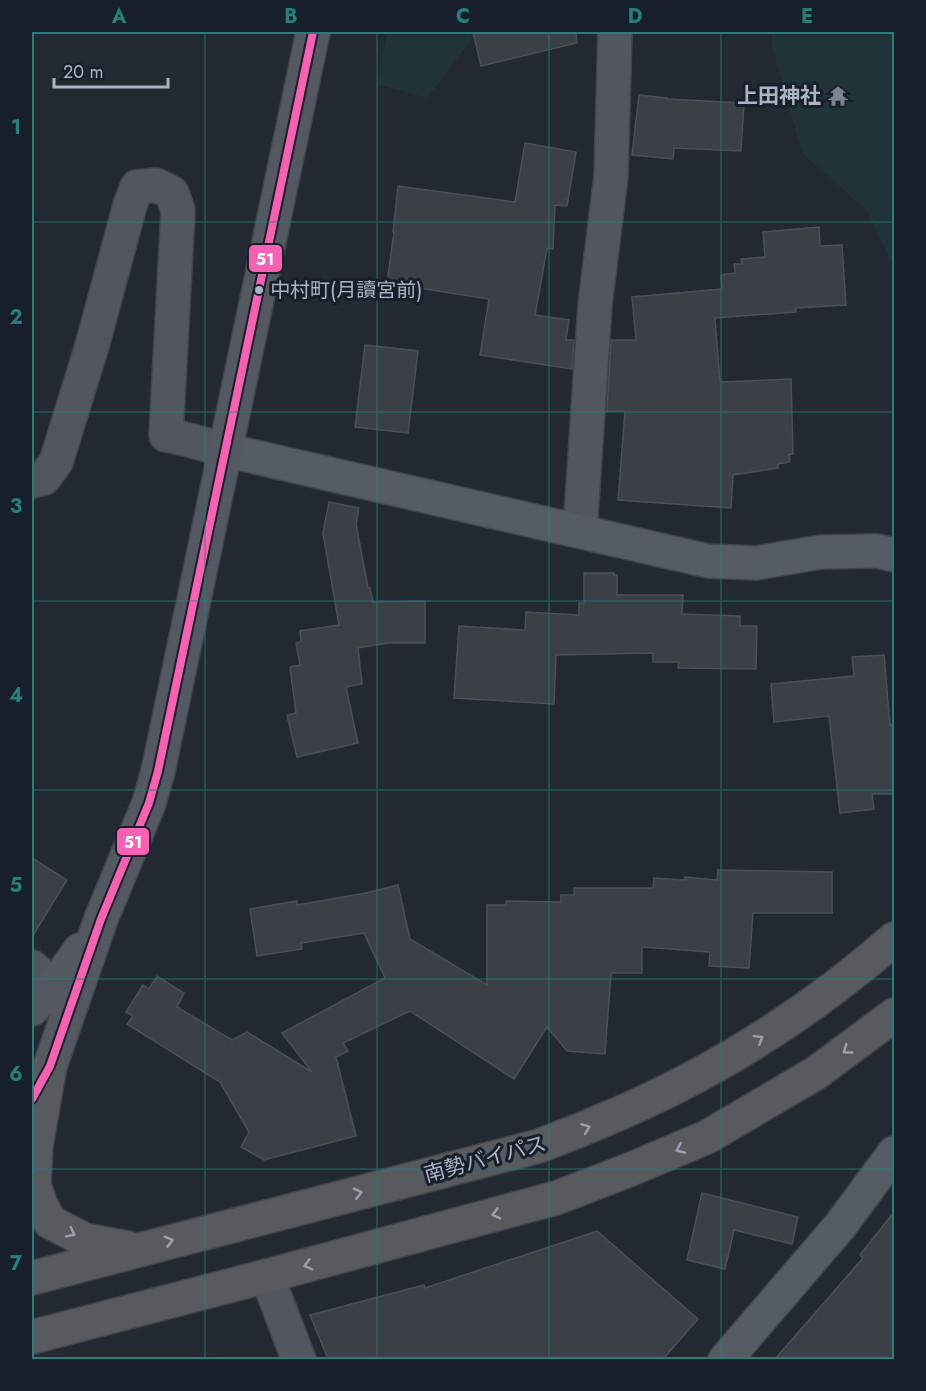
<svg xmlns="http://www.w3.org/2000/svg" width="926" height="1391" font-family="Jost,'Noto Sans JP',sans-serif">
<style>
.green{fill:#203336}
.building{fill:#3b4047;stroke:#4a5059;stroke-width:1.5}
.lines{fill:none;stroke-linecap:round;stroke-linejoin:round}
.street-casing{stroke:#40454b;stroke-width:36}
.secondary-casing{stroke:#40454b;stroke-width:36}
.primary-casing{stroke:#40454d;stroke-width:36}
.highway-casing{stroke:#3f444d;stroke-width:36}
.street{stroke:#52575f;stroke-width:33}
.secondary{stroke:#565c64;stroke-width:33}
.primary{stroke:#545961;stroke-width:33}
.highway{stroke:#585a5e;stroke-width:33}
.bus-1-casing{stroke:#171f2a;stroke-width:12}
.bus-1{stroke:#f860b3;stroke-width:8}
.oneway{stroke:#9aa2b0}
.grid{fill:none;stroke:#267f7b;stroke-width:1.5;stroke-opacity:0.55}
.bus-dot{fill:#aab4c4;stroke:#171f2a;stroke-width:2}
.labels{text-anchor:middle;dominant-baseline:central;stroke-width:6;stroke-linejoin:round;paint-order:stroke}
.bus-label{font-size:20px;fill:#aab4c4;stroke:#171f2a;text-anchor:start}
.poi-label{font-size:21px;font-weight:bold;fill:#aab4c4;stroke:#171f2a;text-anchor:end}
.street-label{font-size:21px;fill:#aab4c4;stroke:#171f2a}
.line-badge{stroke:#171f2a;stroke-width:2}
.badge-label{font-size:16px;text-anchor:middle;font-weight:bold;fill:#fff}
.neatline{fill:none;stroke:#267f7b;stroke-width:2}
.grid-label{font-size:20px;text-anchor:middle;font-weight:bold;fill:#267f7b}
</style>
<rect width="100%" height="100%" fill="#232930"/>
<path class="green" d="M 387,32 L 477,32 L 427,98 L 377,84 Z
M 772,32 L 894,32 L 894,268 L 867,211 L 802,153 L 772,46 Z"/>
<path class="building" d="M 473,32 L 576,32 L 577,43 L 481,66 Z
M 639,95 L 667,98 L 667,99 L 744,103 L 741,151 L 674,148 L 673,159 L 632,155 Z
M 525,143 L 576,152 L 567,206 L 555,205 L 553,249 L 547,248 L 535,315 L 569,320 L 566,340 L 574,340 L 572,369 L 480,355 L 489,299 L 387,283 L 394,232 L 393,232 L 398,186 L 515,202 Z
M 819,227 L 820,246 L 842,245 L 846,305 L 796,308 L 796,312 L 715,318 L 720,382 L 791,379 L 793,454 L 789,455 L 790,462 L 778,464 L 778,468 L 733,475 L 731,508 L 618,500 L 625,411 L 607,411 L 611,340 L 636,340 L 632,297 L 722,289 L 721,275 L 735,273 L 734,264 L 742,264 L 741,259 L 765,257 L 763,232 Z
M 365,345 L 418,351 L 408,433 L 355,427 Z
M 329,502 L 359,508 L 356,524 L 368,588 L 370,588 L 373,602 L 425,601 L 425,643 L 388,643 L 358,648 L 362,684 L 346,687 L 358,743 L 297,757 L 287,715 L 296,713 L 290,667 L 300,665 L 296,643 L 301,642 L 300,631 L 339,625 L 323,533 Z
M 584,573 L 614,573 L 614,575 L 617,575 L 617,595 L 683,595 L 682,614 L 740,616 L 740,626 L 757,626 L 756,669 L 678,668 L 679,662 L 653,662 L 653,653 L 556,655 L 554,704 L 454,698 L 459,626 L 525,630 L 526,612 L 579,615 L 579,603 L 584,603 Z
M 884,655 L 890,725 L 894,725 L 894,794 L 872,794 L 874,809 L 840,813 L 829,716 L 774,722 L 771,684 L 854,676 L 852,657 Z
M 32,858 L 67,880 L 32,937 Z
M 718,870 L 832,872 L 832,913 L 753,913 L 749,968 L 709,966 L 710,952 L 642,947 L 642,973 L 611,973 L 605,1054 L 567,1051 L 547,1027 L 514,1079 L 410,1011 L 343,1043 L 348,1051 L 336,1057 L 356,1136 L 264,1160 L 241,1147 L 249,1132 L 220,1082 L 127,1024 L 133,1016 L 126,1012 L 143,985 L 149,989 L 157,976 L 184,993 L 177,1007 L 232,1040 L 247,1032 L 312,1072 L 282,1033 L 385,978 L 364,933 L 301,943 L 302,949 L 257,956 L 250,909 L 297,901 L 297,905 L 366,893 L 398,885 L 410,939 L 487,985 L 487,905 L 506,905 L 506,901 L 561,902 L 561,895 L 574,895 L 574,888 L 653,888 L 654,878 L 685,880 L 685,877 L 717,880 Z
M 702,1193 L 798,1217 L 792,1244 L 734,1230 L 725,1269 L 687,1260 Z
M 894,1212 L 894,1359 L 775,1359 L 863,1258 L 860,1255 Z
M 597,1231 L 698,1319 L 663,1359 L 328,1359 L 310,1315 L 424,1285 L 425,1288 Z"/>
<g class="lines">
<g class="street-casing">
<path id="street" d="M 32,481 L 44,478 L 56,462 L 92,346 L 130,205 L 137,187 L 156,185 L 172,193 L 178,211 L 166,435 L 189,440 L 225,450
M 580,531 L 595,305 L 611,176 L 615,32
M 32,967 L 54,986
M 267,1276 L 299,1360"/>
</g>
<g class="secondary-casing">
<path id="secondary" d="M 225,450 L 708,561 L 756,563 L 821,552 L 877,551 L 894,555
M 725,1360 L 840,1226 L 894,1153"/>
</g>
<g class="primary-casing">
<path id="primary" d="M 32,1009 L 54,986 L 80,950
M 36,1091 L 50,1066 L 101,919 L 149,803 L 158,771 L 313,32"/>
</g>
<g class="highway-casing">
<path id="highway" d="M 50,1066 L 36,1146 L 34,1185 L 41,1205 L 50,1222 L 85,1240 L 128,1248
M 32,1278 L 539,1146 C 559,1138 579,1131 599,1122 C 706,1078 807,1015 894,939
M 32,1337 L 267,1276 L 556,1198 L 629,1170 L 707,1137 L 816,1073 L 894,1015"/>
</g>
<use href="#street" class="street"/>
<use href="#secondary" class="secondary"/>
<use href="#primary" class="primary"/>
<use href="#highway" class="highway"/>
<g class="bus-1-casing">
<path id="bus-1" d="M 32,1099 L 50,1066 L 101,919 L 149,803 L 158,771 L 313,32"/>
</g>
<use href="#bus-1" class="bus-1"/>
</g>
<defs><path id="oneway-chevron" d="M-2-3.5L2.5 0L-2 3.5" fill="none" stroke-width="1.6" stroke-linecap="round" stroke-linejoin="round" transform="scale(1.5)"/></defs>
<g class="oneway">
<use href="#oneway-chevron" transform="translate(759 1039) rotate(-32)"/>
<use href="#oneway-chevron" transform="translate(847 1050) rotate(144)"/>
<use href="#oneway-chevron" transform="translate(586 1128) rotate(-21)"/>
<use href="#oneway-chevron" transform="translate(680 1149) rotate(157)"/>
<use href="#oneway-chevron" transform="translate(358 1193) rotate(-14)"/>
<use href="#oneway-chevron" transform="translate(496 1214) rotate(165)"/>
<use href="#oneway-chevron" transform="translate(71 1233) rotate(27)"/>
<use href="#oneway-chevron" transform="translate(169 1241) rotate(-14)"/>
<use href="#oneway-chevron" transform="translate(308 1265) rotate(165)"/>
</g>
<path class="grid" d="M 205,32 L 205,1360M 377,32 L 377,1360M 549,32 L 549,1360M 721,32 L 721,1360M 32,222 L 894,222M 32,412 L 894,412M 32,601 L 894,601M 32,790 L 894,790M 32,979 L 894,979M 32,1169 L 894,1169"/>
<defs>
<g id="temple-bare" transform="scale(1.62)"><path d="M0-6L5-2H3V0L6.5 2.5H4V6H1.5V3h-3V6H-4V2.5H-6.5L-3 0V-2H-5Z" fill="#7b8390" stroke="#171f2a" stroke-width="2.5" paint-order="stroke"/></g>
</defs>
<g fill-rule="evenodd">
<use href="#temple-bare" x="838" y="96"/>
</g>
<circle class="bus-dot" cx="259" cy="290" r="5"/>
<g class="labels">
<g class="bus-label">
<text x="270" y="290">中村町(月讀宮前)</text>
</g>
<g class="poi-label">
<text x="821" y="96">上田神社</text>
</g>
<g class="street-label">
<text transform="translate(485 1159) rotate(-15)">南勢バイパス</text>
</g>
</g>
<g class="line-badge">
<rect x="248" y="244" width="35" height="29" rx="6" fill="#f860b3"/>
<rect x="116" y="827" width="34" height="29" rx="6" fill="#f860b3"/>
</g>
<g class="badge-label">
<text x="265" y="265">51</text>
<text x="133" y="848">51</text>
</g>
<rect width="926" height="1391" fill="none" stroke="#171f2a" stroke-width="66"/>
<path d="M54 78v9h114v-9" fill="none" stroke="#aab4c4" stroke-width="3"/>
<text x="63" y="78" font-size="18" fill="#aab4c4" stroke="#171f2a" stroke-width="4.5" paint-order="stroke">20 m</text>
<rect x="33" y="33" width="860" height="1325" class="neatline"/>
<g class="grid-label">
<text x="119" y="23">A</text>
<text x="291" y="23">B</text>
<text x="463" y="23">C</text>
<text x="635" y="23">D</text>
<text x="807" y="23">E</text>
<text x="16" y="134">1</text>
<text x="16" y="324">2</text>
<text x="16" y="513">3</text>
<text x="16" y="702">4</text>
<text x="16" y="892">5</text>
<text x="16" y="1081">6</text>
<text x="16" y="1270">7</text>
</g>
</svg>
